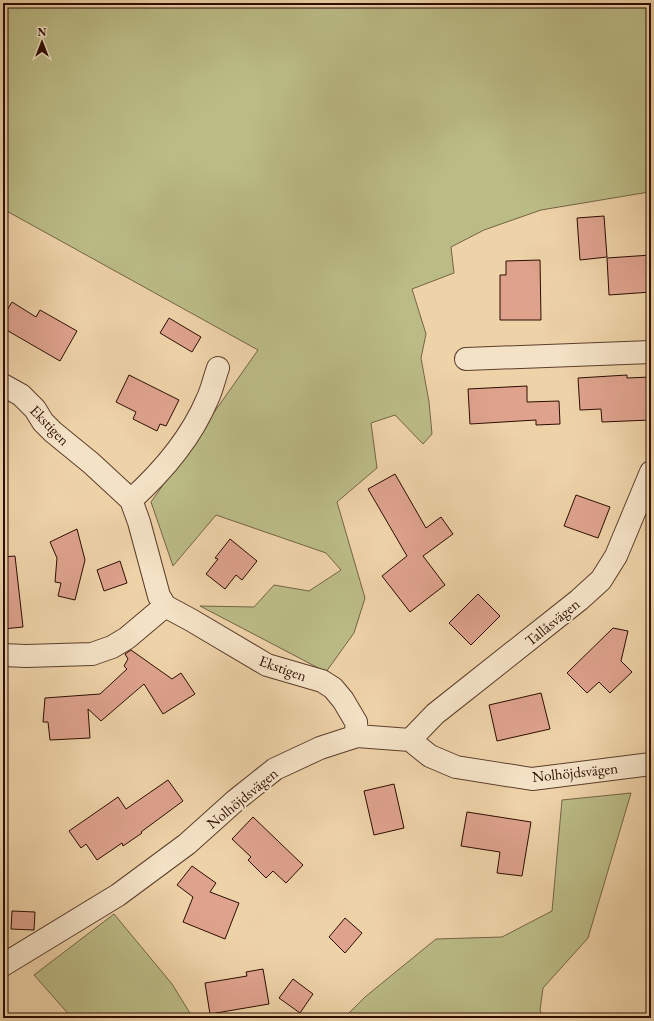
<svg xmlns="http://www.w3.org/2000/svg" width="654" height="1021" font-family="'EB Garamond',serif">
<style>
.green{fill:#bbbb86;stroke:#746444}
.building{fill:#dea28d;stroke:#2c0d01}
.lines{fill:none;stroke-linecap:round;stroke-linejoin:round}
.minor-casing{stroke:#5c3e2b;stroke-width:24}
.minor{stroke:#f4e2c6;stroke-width:22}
.labels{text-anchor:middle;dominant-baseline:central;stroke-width:4;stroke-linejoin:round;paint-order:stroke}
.street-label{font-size:15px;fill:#2c0d01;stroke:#f4e2c6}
</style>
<rect width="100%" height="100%" fill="#eed2a8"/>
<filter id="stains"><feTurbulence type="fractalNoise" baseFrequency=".005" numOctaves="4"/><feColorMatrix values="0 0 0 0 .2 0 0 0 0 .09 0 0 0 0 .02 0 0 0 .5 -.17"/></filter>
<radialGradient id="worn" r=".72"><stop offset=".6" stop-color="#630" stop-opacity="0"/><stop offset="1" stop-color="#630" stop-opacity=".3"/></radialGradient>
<path class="green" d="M 3,3 L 651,3 L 651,196 L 649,192 L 541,210 L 484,230 L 451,247 L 454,273 L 412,289 L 426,334 L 421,358 L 429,402 L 432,434 L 423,444 L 395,415 L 371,423 L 377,468 L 337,502 L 365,598 L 354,633 L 326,672 L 200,606 L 254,607 L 274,585 L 309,591 L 341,570 L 326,553 L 216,515 L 173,566 L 151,502 L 258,350 L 3,209 Z
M 631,793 L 588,938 L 543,988 L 540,1010 L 543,1018 L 344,1018 L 365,997 L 436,939 L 502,937 L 552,911 L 562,800 Z
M 114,914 L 172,984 L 193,1018 L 72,1018 L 34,975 Z"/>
<path class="building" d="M 604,216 L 607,257 L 580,260 L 577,218 Z
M 651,255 L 651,292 L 609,295 L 607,258 Z
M 540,260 L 541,320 L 500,320 L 500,275 L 506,275 L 506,261 Z
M 12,302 L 36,317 L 40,310 L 77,331 L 60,361 L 3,328 L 3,317 Z
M 169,318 L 201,337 L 192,352 L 160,333 Z
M 129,375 L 179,400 L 166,426 L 160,424 L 157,431 L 133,419 L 136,412 L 116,402 Z
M 627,375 L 627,378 L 650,377 L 651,420 L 602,422 L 601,409 L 580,410 L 578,378 Z
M 527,386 L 527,402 L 559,401 L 560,424 L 536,425 L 536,420 L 470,424 L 468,389 Z
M 395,474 L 426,528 L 441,517 L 453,534 L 423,556 L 445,585 L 410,612 L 382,576 L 407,556 L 368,489 Z
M 576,495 L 610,507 L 598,538 L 564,526 Z
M 77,529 L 85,560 L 75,600 L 58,596 L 61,583 L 55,582 L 57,558 L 50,542 Z
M 230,539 L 257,561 L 242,580 L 236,575 L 225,589 L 206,574 L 218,559 L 215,558 Z
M 15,556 L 23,627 L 3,629 L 3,557 Z
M 120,561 L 127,583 L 104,591 L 97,570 Z
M 478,594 L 500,616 L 471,645 L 449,623 Z
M 613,628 L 628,631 L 621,661 L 632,672 L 610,693 L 599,682 L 587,693 L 567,673 Z
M 131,650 L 172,679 L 181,673 L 195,694 L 163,714 L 144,684 L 101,721 L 88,709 L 90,738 L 50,740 L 48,722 L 43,722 L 45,698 L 100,694 L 127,669 L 124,666 L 128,659 L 125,654 Z
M 541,693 L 550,729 L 497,741 L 489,705 Z
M 168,780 L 183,801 L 141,832 L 142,833 L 123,846 L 122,843 L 97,860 L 86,844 L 81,848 L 69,831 L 118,797 L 126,809 Z
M 394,784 L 404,828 L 374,835 L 364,791 Z
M 467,812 L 531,822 L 522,876 L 497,873 L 500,852 L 461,846 Z
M 253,817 L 303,865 L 286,883 L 273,871 L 266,878 L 248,860 L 251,857 L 232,839 Z
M 192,866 L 216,883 L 210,892 L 239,903 L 225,939 L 183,922 L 193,897 L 177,885 Z
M 12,911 L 35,912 L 34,930 L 11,929 Z
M 345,918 L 362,933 L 345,953 L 329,937 Z
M 263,969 L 269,1004 L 210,1014 L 205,983 L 247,976 L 246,972 Z
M 293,979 L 313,994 L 300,1013 L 279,998 Z"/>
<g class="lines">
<g class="minor-casing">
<path id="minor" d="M 466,359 L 651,352
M 3,385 L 21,395 L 35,409 L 43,422 L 53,432 L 91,463 L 131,500
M 165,606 L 159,596 L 139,522 L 131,500 C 162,472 190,440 207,400 C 212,390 214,379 218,368
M 3,655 L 26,656 L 92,654 L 112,647 L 127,638 L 165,606 L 191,620 L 267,665 L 322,681 L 333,688 L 343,700 L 356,722 L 357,736
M 410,740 L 435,714 L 579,600 L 601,580 L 616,556 L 651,472
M 3,965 L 118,895 L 187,844 L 236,800 L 275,769 L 320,748 L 357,736 L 410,740 L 430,756 L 456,767 L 532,779 L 651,764"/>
</g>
<use href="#minor" class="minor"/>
</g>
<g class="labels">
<g class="street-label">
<text transform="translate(50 425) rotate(46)">Ekstigen</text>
<text transform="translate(552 622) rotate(-39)">Tallåsvägen</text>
<text transform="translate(283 668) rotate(20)">Ekstigen</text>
<text transform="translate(575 772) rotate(-6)">Nolhöjdsvägen</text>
<text transform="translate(242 798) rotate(-39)">Nolhöjdsvägen</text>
</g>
</g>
<rect width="654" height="1021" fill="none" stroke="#eed2a8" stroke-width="16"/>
<rect x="4" y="4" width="646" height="1013" fill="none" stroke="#2c0d01" stroke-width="2"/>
<rect x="8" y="8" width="638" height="1005" fill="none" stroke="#2c0d01"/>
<g transform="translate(42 42)" stroke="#f4e2c6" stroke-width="3" paint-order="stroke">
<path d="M0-3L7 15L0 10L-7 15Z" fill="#2c0d01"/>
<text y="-6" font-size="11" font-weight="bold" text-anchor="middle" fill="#2c0d01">N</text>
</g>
<rect width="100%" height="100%" filter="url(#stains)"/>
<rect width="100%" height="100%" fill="url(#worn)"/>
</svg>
